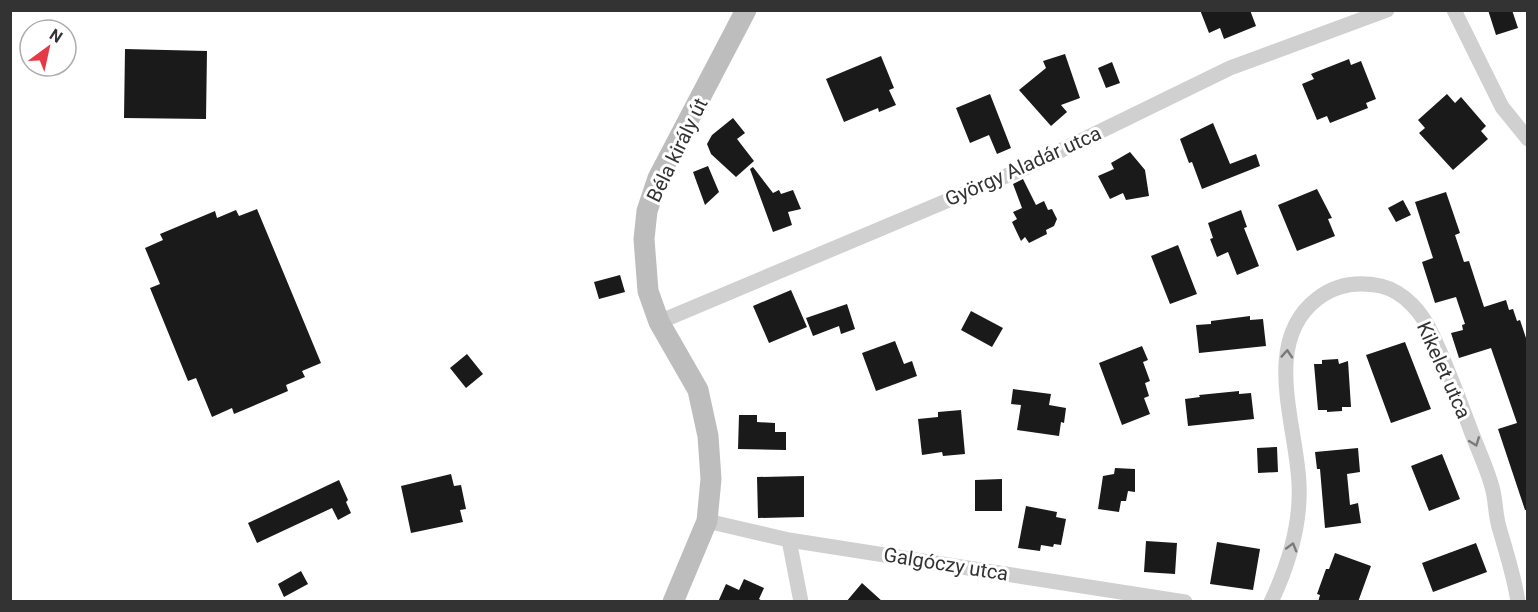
<svg xmlns="http://www.w3.org/2000/svg" width="1538" height="612" font-family="Roboto,sans-serif">
<style>
.building{fill:#1a1a1a}
.lines{fill:none;stroke-linecap:round;stroke-linejoin:round}
.street{stroke:#d0d0d0;stroke-width:15}
.secondary{stroke:#bdbdbd;stroke-width:21}
.oneway{stroke:#7a7a7a}
.labels{text-anchor:middle;dominant-baseline:central;stroke-width:6;stroke-linejoin:round;paint-order:stroke}
.street-label{font-size:20px;fill:#333;stroke:#fff}
</style>
<rect width="100%" height="100%" fill="#fff"/>
<path class="building" d="M 1200,10 L 1250,10 L 1256,26 L 1224,39 L 1220,28 L 1209,33 Z
M 1488,10 L 1512,10 L 1518,28 L 1496,35 Z
M 125,49 L 207,51 L 206,119 L 124,118 Z
M 1065,54 L 1080,98 L 1061,105 L 1067,112 L 1051,126 L 1019,90 L 1046,68 L 1043,61 Z
M 881,56 L 894,88 L 889,90 L 896,105 L 879,112 L 878,108 L 844,122 L 826,79 Z
M 1349,59 L 1351,65 L 1361,61 L 1376,99 L 1366,103 L 1368,108 L 1330,123 L 1327,116 L 1317,120 L 1302,84 L 1314,79 L 1311,74 Z
M 1112,62 L 1120,83 L 1106,88 L 1098,68 Z
M 990,94 L 1011,148 L 997,154 L 989,135 L 970,143 L 956,108 Z
M 1447,94 L 1455,103 L 1461,97 L 1486,126 L 1481,131 L 1488,139 L 1453,170 L 1419,133 L 1425,128 L 1418,120 Z
M 733,118 L 745,133 L 737,139 L 754,161 L 736,177 L 711,154 L 707,144 L 712,135 Z
M 1213,123 L 1230,164 L 1256,154 L 1260,166 L 1202,189 L 1192,162 L 1189,163 L 1180,139 Z
M 1130,152 L 1145,170 L 1149,196 L 1126,200 L 1123,193 L 1110,199 L 1098,176 L 1114,169 L 1111,163 Z
M 708,166 L 719,192 L 705,205 L 693,172 Z
M 753,167 L 773,193 L 779,190 L 781,194 L 793,190 L 801,209 L 788,212 L 792,225 L 773,232 L 750,169 Z
M 1023,179 L 1036,205 L 1044,201 L 1048,210 L 1052,209 L 1057,219 L 1054,226 L 1046,230 L 1047,234 L 1029,243 L 1025,237 L 1021,241 L 1012,222 L 1017,219 L 1013,212 L 1022,208 L 1013,184 Z
M 1317,189 L 1332,218 L 1328,219 L 1335,236 L 1297,251 L 1278,205 Z
M 1446,192 L 1460,233 L 1455,235 L 1464,262 L 1469,261 L 1484,307 L 1506,300 L 1509,310 L 1513,309 L 1517,321 L 1520,320 L 1527,341 L 1527,510 L 1525,510 L 1498,429 L 1517,423 L 1491,348 L 1459,358 L 1451,333 L 1463,330 L 1462,325 L 1465,324 L 1456,297 L 1435,303 L 1422,262 L 1433,258 L 1415,202 Z
M 1403,200 L 1411,215 L 1396,222 L 1388,208 Z
M 257,209 L 321,363 L 302,371 L 305,377 L 286,385 L 288,391 L 234,414 L 232,408 L 212,417 L 196,378 L 188,381 L 150,288 L 160,284 L 145,248 L 163,240 L 160,234 L 215,211 L 217,218 L 236,210 L 239,216 Z
M 1241,210 L 1247,227 L 1244,228 L 1259,266 L 1237,275 L 1228,252 L 1217,257 L 1210,239 L 1213,238 L 1208,223 Z
M 1178,245 L 1197,294 L 1170,304 L 1151,256 Z
M 620,275 L 625,292 L 599,299 L 594,282 Z
M 791,290 L 807,327 L 769,343 L 753,306 Z
M 847,304 L 855,329 L 841,334 L 839,326 L 813,336 L 806,318 Z
M 971,311 L 1003,328 L 992,347 L 961,330 Z
M 1250,316 L 1250,320 L 1263,319 L 1266,346 L 1199,353 L 1196,325 L 1211,324 L 1211,321 Z
M 895,341 L 904,364 L 912,361 L 917,376 L 876,391 L 862,353 Z
M 1405,342 L 1431,409 L 1391,423 L 1366,355 Z
M 1142,346 L 1148,360 L 1143,362 L 1150,381 L 1145,383 L 1149,396 L 1144,398 L 1150,414 L 1122,425 L 1099,363 Z
M 467,354 L 483,374 L 466,388 L 450,368 Z
M 1338,359 L 1339,364 L 1348,361 L 1351,407 L 1342,407 L 1342,411 L 1327,412 L 1327,410 L 1318,410 L 1314,364 L 1322,364 L 1322,360 Z
M 1013,389 L 1051,394 L 1049,405 L 1066,408 L 1064,423 L 1061,422 L 1059,436 L 1017,430 L 1021,405 L 1011,404 Z
M 1239,391 L 1239,394 L 1251,393 L 1254,419 L 1188,426 L 1185,399 L 1200,397 L 1199,395 Z
M 961,410 L 965,454 L 943,456 L 942,452 L 922,455 L 918,419 L 938,417 L 938,412 Z
M 739,415 L 757,415 L 757,422 L 775,423 L 775,432 L 786,432 L 786,450 L 738,449 Z
M 1277,447 L 1278,472 L 1258,473 L 1257,448 Z
M 1358,448 L 1360,472 L 1347,474 L 1350,505 L 1358,503 L 1361,523 L 1325,528 L 1320,469 L 1317,469 L 1315,452 Z
M 1442,454 L 1460,499 L 1429,511 L 1411,466 Z
M 1115,468 L 1135,469 L 1135,492 L 1128,491 L 1126,501 L 1121,501 L 1119,512 L 1098,509 L 1103,476 L 1114,474 Z
M 451,474 L 454,486 L 461,485 L 466,509 L 460,510 L 463,522 L 411,533 L 401,486 Z
M 804,476 L 804,517 L 758,518 L 757,477 Z
M 1002,479 L 1002,511 L 975,511 L 975,480 Z
M 339,480 L 348,500 L 346,502 L 351,513 L 338,520 L 332,508 L 257,543 L 248,523 Z
M 1026,506 L 1057,512 L 1056,517 L 1066,519 L 1061,545 L 1054,544 L 1053,547 L 1041,545 L 1040,551 L 1018,548 Z
M 1146,541 L 1177,543 L 1175,574 L 1144,572 Z
M 1217,542 L 1260,549 L 1253,590 L 1210,584 Z
M 1476,543 L 1487,572 L 1433,592 L 1422,563 Z
M 1335,553 L 1371,566 L 1358,602 L 1318,602 L 1320,595 L 1317,594 L 1326,569 L 1329,569 Z
M 301,571 L 308,584 L 284,597 L 278,584 Z
M 744,579 L 764,588 L 759,599 L 764,602 L 718,602 L 726,584 L 739,590 Z
M 862,583 L 883,602 L 846,602 Z"/>
<g class="lines">
<path class="street" d="M 1454,10 L 1502,107 L 1528,139
M 659,322 L 1025,168 L 1230,68 L 1387,10
M 707,521 L 789,540 L 1185,602
M 789,540 L 801,602
M 1271,602 C 1289,564 1301,525 1299,484 C 1297,426 1261,342 1317,299 C 1336,284 1357,281 1381,286 C 1405,292 1422,313 1432,334 C 1447,366 1459,399 1471,431 C 1478,450 1487,468 1492,487 C 1496,500 1495,514 1499,527 C 1506,552 1514,575 1518,602"/>
<path class="secondary" d="M 673,602 L 707,521 L 711,479 L 708,436 L 698,390 L 659,322 L 648,291 L 644,239 L 647,211 L 658,178 L 746,10"/>
</g>
<defs><path id="oneway-chevron" d="M-2-3.5L2.5 0L-2 3.5" fill="none" stroke-width="1.6" stroke-linecap="round" stroke-linejoin="round" transform="scale(1.5)"/></defs>
<g class="oneway">
<use href="#oneway-chevron" transform="translate(1287 354) rotate(-86)"/>
<use href="#oneway-chevron" transform="translate(1475 442) rotate(69)"/>
<use href="#oneway-chevron" transform="translate(1292 547) rotate(-74)"/>
</g>
<g class="labels">
<g class="street-label">
<text transform="translate(677 150) rotate(-64)">Béla király út</text>
<text transform="translate(1023 166) rotate(-24)">György Aladár utca</text>
<text transform="translate(1444 370) rotate(66)">Kikelet utca</text>
<text transform="translate(946 564) rotate(9)">Galgóczy utca</text>
</g>
</g>
<rect width="1538" height="612" fill="none" stroke="#333333" stroke-width="24"/>
<g transform="translate(48 48) rotate(33)"><circle r="28" fill="#ffffff" stroke="#adadad" stroke-width="1.5"/>
<path d="M0-4.5L10 22L0 15L-10 22Z" fill="#e63946"/>
<text y="-9" font-size="16" font-weight="bold" text-anchor="middle" fill="#333333">N</text>
</g>
</svg>
